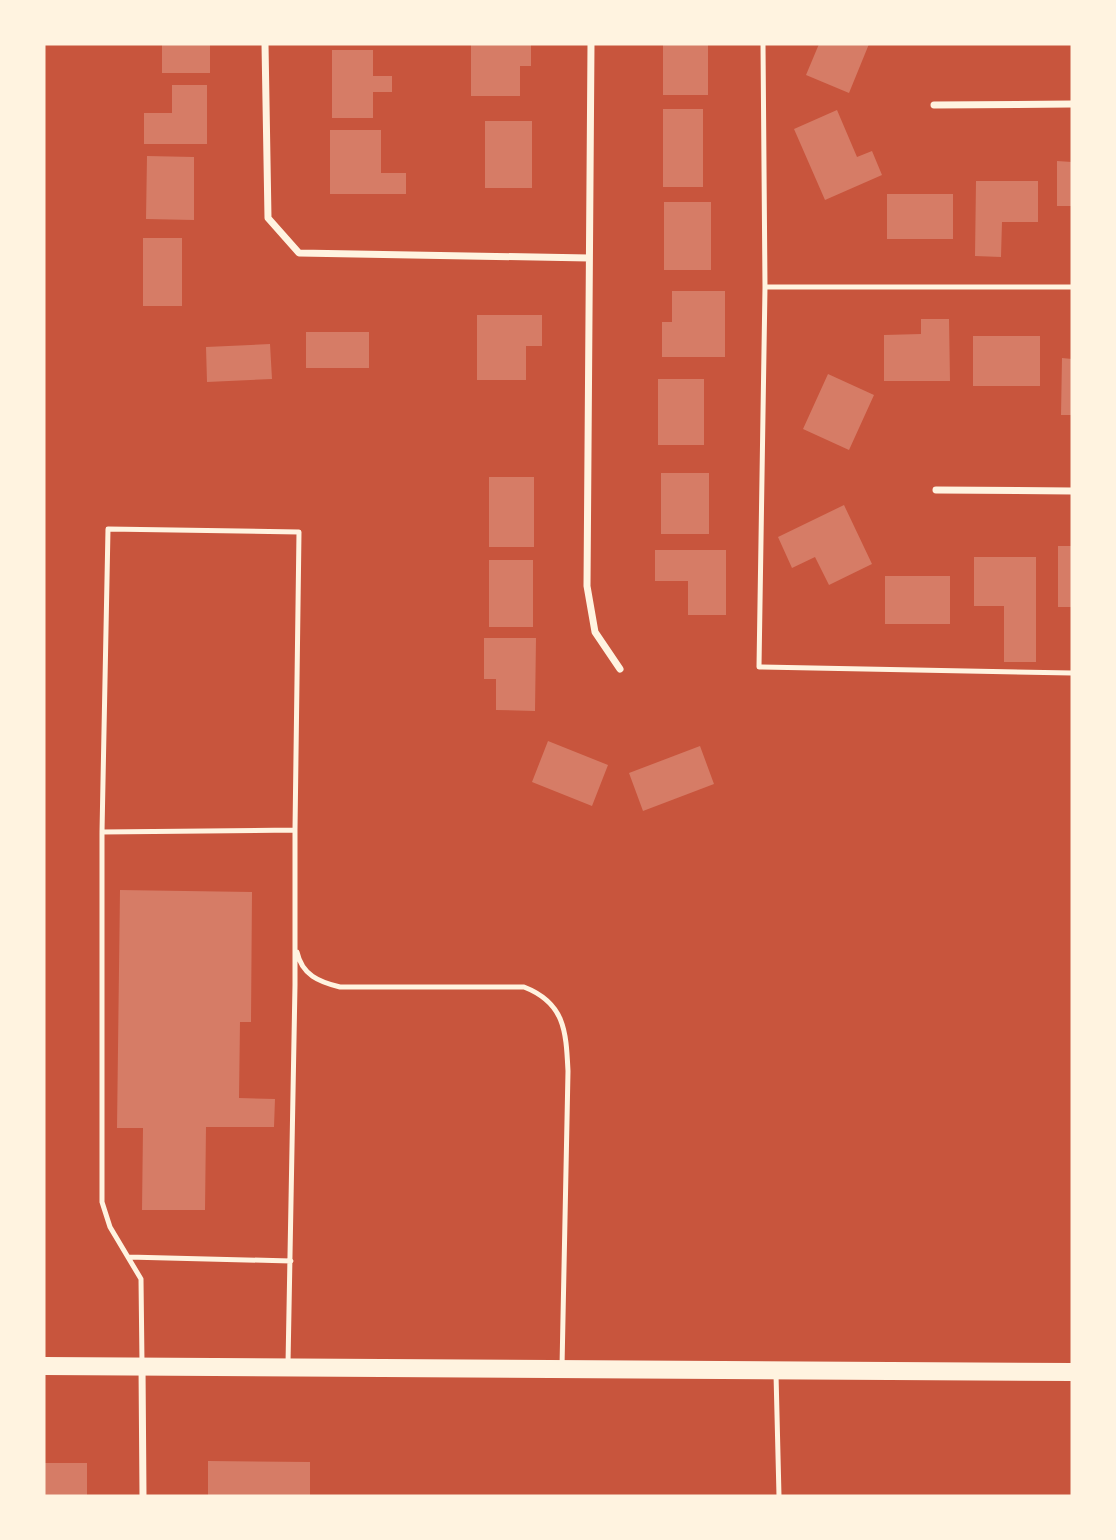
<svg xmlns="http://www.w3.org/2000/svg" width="1116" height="1540" font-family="Literata,serif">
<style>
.building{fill:#d67c66}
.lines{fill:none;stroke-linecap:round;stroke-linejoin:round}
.service{stroke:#fff3e0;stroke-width:5}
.minor{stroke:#fff3e0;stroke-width:7}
.primary{stroke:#fff3e0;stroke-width:18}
</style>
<rect width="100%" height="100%" fill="#c8553d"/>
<path class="building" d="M 162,44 L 210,44 L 210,73 L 162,73 Z
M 471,44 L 531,44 L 531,66 L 520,66 L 520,96 L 471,96 Z
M 663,44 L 708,44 L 708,95 L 663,95 Z
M 819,44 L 869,44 L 849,93 L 806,75 Z
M 332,50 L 373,50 L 373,76 L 392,76 L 392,92 L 373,92 L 373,118 L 332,118 Z
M 172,85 L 207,85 L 207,144 L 144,144 L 144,113 L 172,113 Z
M 663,109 L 703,109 L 703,187 L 663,187 Z
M 837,110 L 857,157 L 872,151 L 882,175 L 825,200 L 794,129 Z
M 485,121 L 532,121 L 532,188 L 485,188 Z
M 330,130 L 381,130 L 381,173 L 406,173 L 406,194 L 330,194 Z
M 147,156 L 194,157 L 194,220 L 146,219 Z
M 1057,161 L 1072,162 L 1072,206 L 1057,206 Z
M 976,181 L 1038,181 L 1038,222 L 1002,222 L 1001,257 L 975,256 Z
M 887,194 L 953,194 L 953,239 L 887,239 Z
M 664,202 L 711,202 L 711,270 L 664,270 Z
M 143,238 L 182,238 L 182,306 L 143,306 Z
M 672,291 L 725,291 L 725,357 L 662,357 L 662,322 L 672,322 Z
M 477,315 L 542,315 L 542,346 L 526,346 L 526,380 L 477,380 Z
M 921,319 L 949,319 L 950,381 L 884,381 L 884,335 L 921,334 Z
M 306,332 L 369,332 L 369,368 L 306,368 Z
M 973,336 L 1040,336 L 1040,386 L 973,386 Z
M 270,344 L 272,379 L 207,382 L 206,347 Z
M 1062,358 L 1072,359 L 1072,415 L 1061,415 Z
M 828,374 L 874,395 L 849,450 L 803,429 Z
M 658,379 L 704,379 L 704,445 L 658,445 Z
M 661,473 L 709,473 L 709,534 L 661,534 Z
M 489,477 L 534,477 L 534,547 L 489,547 Z
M 844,505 L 872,564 L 829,585 L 815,557 L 792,568 L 778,537 Z
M 1058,546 L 1072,546 L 1072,607 L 1058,607 Z
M 655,550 L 726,550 L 726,615 L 688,615 L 688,581 L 655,581 Z
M 974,557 L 1036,557 L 1036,662 L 1004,662 L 1004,606 L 974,606 Z
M 489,560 L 533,560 L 533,627 L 489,627 Z
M 885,576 L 950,576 L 950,624 L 885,624 Z
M 484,638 L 536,638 L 535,711 L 496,710 L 496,679 L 484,679 Z
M 548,741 L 608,765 L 592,806 L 532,782 Z
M 700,746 L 714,784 L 643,811 L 629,773 Z
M 120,890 L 252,892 L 251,1022 L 240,1022 L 239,1098 L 275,1099 L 274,1127 L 206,1127 L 205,1210 L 142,1210 L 143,1128 L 117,1128 Z
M 208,1461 L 310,1462 L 310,1496 L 208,1496 Z
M 44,1463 L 87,1463 L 87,1496 L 44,1496 Z"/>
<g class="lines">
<path class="service" d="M 763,44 L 765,287 L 759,667 L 1072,673
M 765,287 L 1072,287
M 102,832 L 108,529 L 299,532 L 295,830
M 297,952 C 302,975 319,982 340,987 L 524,987 C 565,1003 566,1031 568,1071 L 562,1367
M 128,1257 L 291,1261
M 142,1363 L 141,1279 L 110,1227 L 102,1202 L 102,832 L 295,830 L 295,985 L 288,1364
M 776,1374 L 779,1496"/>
<path class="minor" d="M 265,44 L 268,218 L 299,253 L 589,258
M 591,44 L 587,586 L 595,632 L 620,669
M 934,105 L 1072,104
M 936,490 L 1072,491
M 142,1366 L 143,1496"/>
<path class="primary" d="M 44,1366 L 1072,1372"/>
</g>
<rect width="1116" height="1540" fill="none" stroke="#fff3e0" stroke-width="91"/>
</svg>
